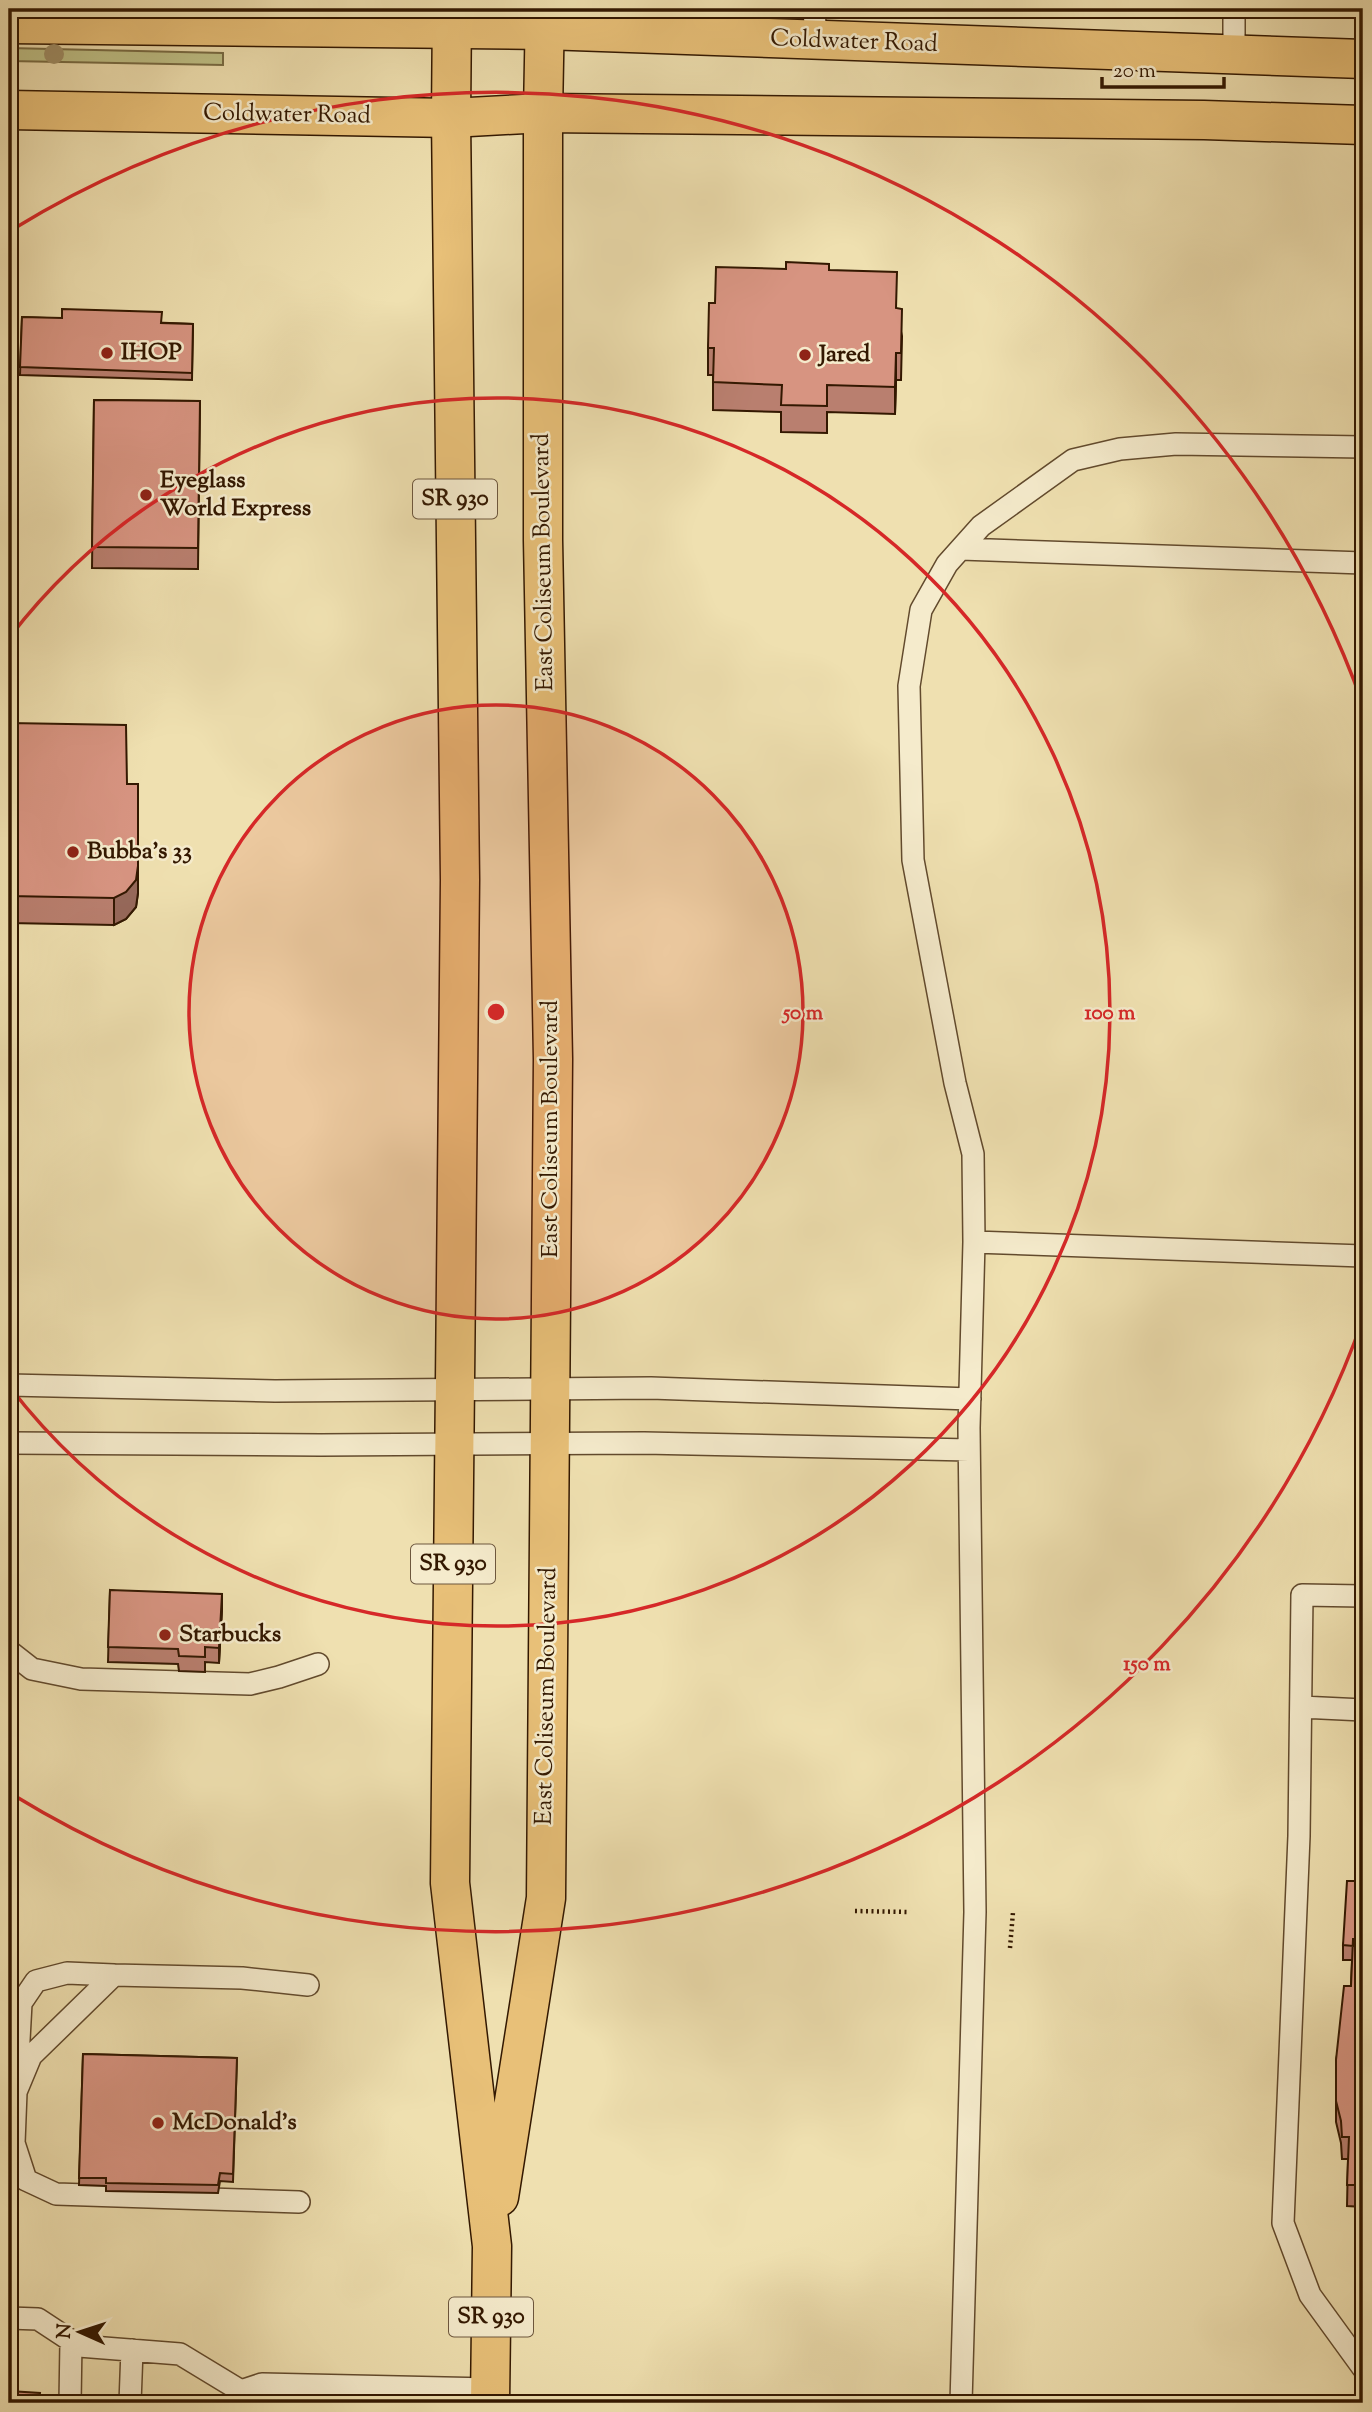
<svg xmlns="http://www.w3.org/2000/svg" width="1372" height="2412" font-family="'Sorts Mill Goudy',serif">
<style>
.green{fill:#bfc187;stroke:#796c44;stroke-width:2}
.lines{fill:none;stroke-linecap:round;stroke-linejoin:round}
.service-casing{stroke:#624a2d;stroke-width:24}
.primary-casing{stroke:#331801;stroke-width:41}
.trunk-casing{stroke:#331801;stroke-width:41}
.path{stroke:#331801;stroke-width:4.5;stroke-dasharray:2 3.5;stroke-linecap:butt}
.service{stroke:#f5ebcc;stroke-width:21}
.primary{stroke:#e8c078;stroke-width:38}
.trunk{stroke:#e8c078;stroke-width:38}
.tree{fill:#9f8e66}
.wall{fill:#b97f6f;stroke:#331801;stroke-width:2}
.shaded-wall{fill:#96685a;stroke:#331801;stroke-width:2}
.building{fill:#d79481;stroke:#331801;stroke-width:2}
.ring{fill:none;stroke:#d62828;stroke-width:3.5}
.poi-dot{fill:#8f2418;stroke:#f5ebcc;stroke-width:2.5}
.labels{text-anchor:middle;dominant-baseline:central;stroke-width:5;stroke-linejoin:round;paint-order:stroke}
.shield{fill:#f5ebcc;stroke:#6d573e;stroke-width:2}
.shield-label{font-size:23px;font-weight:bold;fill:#331801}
.street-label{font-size:24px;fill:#331801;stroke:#f5ebcc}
.poi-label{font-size:24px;font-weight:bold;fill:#331801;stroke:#f5ebcc;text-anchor:start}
.centre{fill:#d62828;stroke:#f5ebcc;stroke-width:3.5}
.ring-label{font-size:21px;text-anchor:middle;font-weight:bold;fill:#d62828;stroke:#f5ebcc;stroke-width:5;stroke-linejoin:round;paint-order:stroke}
</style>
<rect width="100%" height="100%" fill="#efe0b0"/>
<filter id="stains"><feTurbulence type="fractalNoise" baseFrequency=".00286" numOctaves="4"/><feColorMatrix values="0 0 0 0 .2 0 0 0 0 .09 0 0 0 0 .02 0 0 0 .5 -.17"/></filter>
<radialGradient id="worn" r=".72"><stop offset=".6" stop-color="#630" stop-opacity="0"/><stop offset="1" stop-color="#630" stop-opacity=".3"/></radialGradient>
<path class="green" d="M 9,48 L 223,53 L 223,65 L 9,61 Z"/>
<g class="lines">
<g class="service-casing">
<path id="service" d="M 814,9 L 816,40
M 1234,56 L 1234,9
M 961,549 L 1363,563
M 974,1242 L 1363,1256
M 9,1385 L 275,1391 L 651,1388 L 970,1399
M 9,1443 L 321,1445 L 644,1443 L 969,1450
M 1363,1596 L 1302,1595 L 1299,1836 L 1283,2223 L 1310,2295 L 1363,2368
M 9,1651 L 32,1669 L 81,1679 L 250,1684 L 279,1677 L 318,1664
M 1301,1707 L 1363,1710
M 17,2077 L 21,2003 L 36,1981 L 67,1973 L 114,1975
M 299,2202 L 56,2194 L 26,2180 L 14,2143 L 16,2092 L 31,2056 L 114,1975 L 242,1978 L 308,1985
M 9,2318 L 38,2319 L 79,2346 L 180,2354 L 241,2391
M 70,2403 L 71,2341
M 130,2403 L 132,2350
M 233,2403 L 241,2391 L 262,2384 L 490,2389
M 961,2403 L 975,1912 L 969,1428 L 974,1242 L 973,1154 L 955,1083 L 913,860 L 909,686 L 921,610 L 947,564 L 981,526 L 1073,460 L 1120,449 L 1176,444 L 1363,447"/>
</g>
<g class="primary-casing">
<path id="primary" d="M 9,24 L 545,30 L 1363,59
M 9,110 L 451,118 L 543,113 L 1204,120 L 1363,125"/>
</g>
<g class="trunk-casing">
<path id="trunk" d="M 452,9 L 451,118 L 460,880 L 450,1883 L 492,2246 L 490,2403
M 499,2197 L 546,1898 L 553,1059 L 543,540 L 543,113 L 545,9"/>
</g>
<path class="path" d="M 855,1911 L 910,1912
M 1010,1948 L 1013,1912"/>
<use href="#service" class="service"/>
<use href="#primary" class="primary"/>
<use href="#trunk" class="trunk"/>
</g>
<circle class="tree" cx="54" cy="54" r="10"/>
<path class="wall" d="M 829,270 L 896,308 L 902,336 L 901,380 L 896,380 L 895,414 L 827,412 L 827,433 L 781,432 L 781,412 L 713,410 L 713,375 L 708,375 L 708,348 L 715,303 Z
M 22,317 L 193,324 L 192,380 L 20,375 Z
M 94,400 L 200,401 L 198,569 L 92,568 Z
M 9,723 L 127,784 L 138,893 L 136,907 L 126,919 L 114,925 L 9,923 Z
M 110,1590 L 222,1609 L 219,1663 L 205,1662 L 205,1672 L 179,1671 L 178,1664 L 108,1662 Z
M 1363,1881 L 1363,2207 L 1347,2206 L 1348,2159 L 1342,2159 L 1341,2143 L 1336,2122 L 1336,2060 L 1351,1986 L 1352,1960 L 1343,1960 L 1343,1945 Z
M 83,2054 L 237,2058 L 233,2182 L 220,2181 L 218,2193 L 106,2191 L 106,2186 L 79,2185 Z"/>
<path class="shaded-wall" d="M 896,353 L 896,380 L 895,414 L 895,387 Z
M 138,866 L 138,893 L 136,907 L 126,919 L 114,925 L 114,898 Z
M 222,1594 L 222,1609 L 219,1663 L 219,1648 Z"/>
<path class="building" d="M 786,262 L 829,264 L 829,270 L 897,272 L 896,308 L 902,309 L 901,353 L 896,353 L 895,387 L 827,385 L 827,406 L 781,405 L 782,385 L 713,382 L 714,348 L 708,348 L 709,303 L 715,303 L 716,267 L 786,269 Z
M 62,309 L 162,312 L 161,323 L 193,324 L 192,373 L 20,367 L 22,317 L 62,318 Z
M 94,400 L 200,401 L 198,548 L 92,547 Z
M 9,723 L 126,725 L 127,784 L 138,784 L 138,866 L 136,880 L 126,892 L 114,898 L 9,896 Z
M 110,1590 L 222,1594 L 219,1648 L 205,1647 L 205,1657 L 179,1656 L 178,1649 L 108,1647 Z
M 1347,1881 L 1363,1881 L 1363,1940 L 1353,1939 L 1353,1946 L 1343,1945 Z
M 1353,1939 L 1363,1940 L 1363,2185 L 1347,2185 L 1349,2137 L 1342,2137 L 1341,2121 L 1336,2101 L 1336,2060 L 1344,1986 L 1351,1986 Z
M 83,2054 L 237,2058 L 233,2174 L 220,2173 L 218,2185 L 106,2183 L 106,2178 L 79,2178 Z
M 9,2391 L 40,2393 L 39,2403 L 9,2403 Z"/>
<circle cx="496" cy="1012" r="307" fill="#d62828" fill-opacity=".12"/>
<g class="ring">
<circle cx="496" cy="1012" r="307"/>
<path d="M9 638A614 614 0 1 1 9 1386"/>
<path d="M1363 1319A920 920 0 0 1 15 1796M15 228A920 920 0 0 1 1363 705"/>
</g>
<g class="poi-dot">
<circle cx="107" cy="353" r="7"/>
<circle cx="805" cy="355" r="7"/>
<circle cx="146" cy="495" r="7"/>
<circle cx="73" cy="852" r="7"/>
<circle cx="165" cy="1635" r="7"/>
<circle cx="158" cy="2123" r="7"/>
</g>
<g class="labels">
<g class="shield">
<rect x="413" y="479.5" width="84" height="39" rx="5"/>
<rect x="411" y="1544.5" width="84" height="39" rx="5"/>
<rect x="449" y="2297.5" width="84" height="39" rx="5"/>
</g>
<g class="shield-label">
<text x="455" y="499">SR 930</text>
<text x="453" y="1564">SR 930</text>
<text x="491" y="2317">SR 930</text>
</g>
<g class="street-label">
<text transform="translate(854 42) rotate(2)">Coldwater Road</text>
<text transform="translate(287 115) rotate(1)">Coldwater Road</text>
<text transform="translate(544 562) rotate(-91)">East Coliseum Boulevard</text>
<text transform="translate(551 1129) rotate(-90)">East Coliseum Boulevard</text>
<text transform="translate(547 1696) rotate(-89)">East Coliseum Boulevard</text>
</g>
<g class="poi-label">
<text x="121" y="353">IHOP</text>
<text x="819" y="355">Jared</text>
<text x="160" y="481">Eyeglass<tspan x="160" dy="28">World Express</tspan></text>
<text x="87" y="852">Bubba's 33</text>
<text x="179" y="1635">Starbucks</text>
<text x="172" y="2123">McDonald's</text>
</g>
</g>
<circle cx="496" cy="1012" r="10" class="centre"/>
<g class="ring-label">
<text x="803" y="1019">50 m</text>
<text x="1110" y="1019">100 m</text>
<text x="1147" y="1670">150 m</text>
</g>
<rect width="1372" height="2412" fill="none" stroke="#efe0b0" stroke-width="35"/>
<rect x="10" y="10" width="1351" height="2391" fill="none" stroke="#331801" stroke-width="3.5"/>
<rect x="18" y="18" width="1337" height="2377" fill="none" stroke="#331801" stroke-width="2"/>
<g transform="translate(80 2332) rotate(273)" stroke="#f5ebcc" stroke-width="5" paint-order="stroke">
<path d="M0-5L12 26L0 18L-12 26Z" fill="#331801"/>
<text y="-10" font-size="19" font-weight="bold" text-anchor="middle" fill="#331801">N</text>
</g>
<path d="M1102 77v10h122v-10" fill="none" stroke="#331801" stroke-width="3.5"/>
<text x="1113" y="77" font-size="21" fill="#331801" stroke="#f5ebcc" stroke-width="5" paint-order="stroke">20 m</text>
<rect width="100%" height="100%" filter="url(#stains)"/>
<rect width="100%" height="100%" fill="url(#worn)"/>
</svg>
